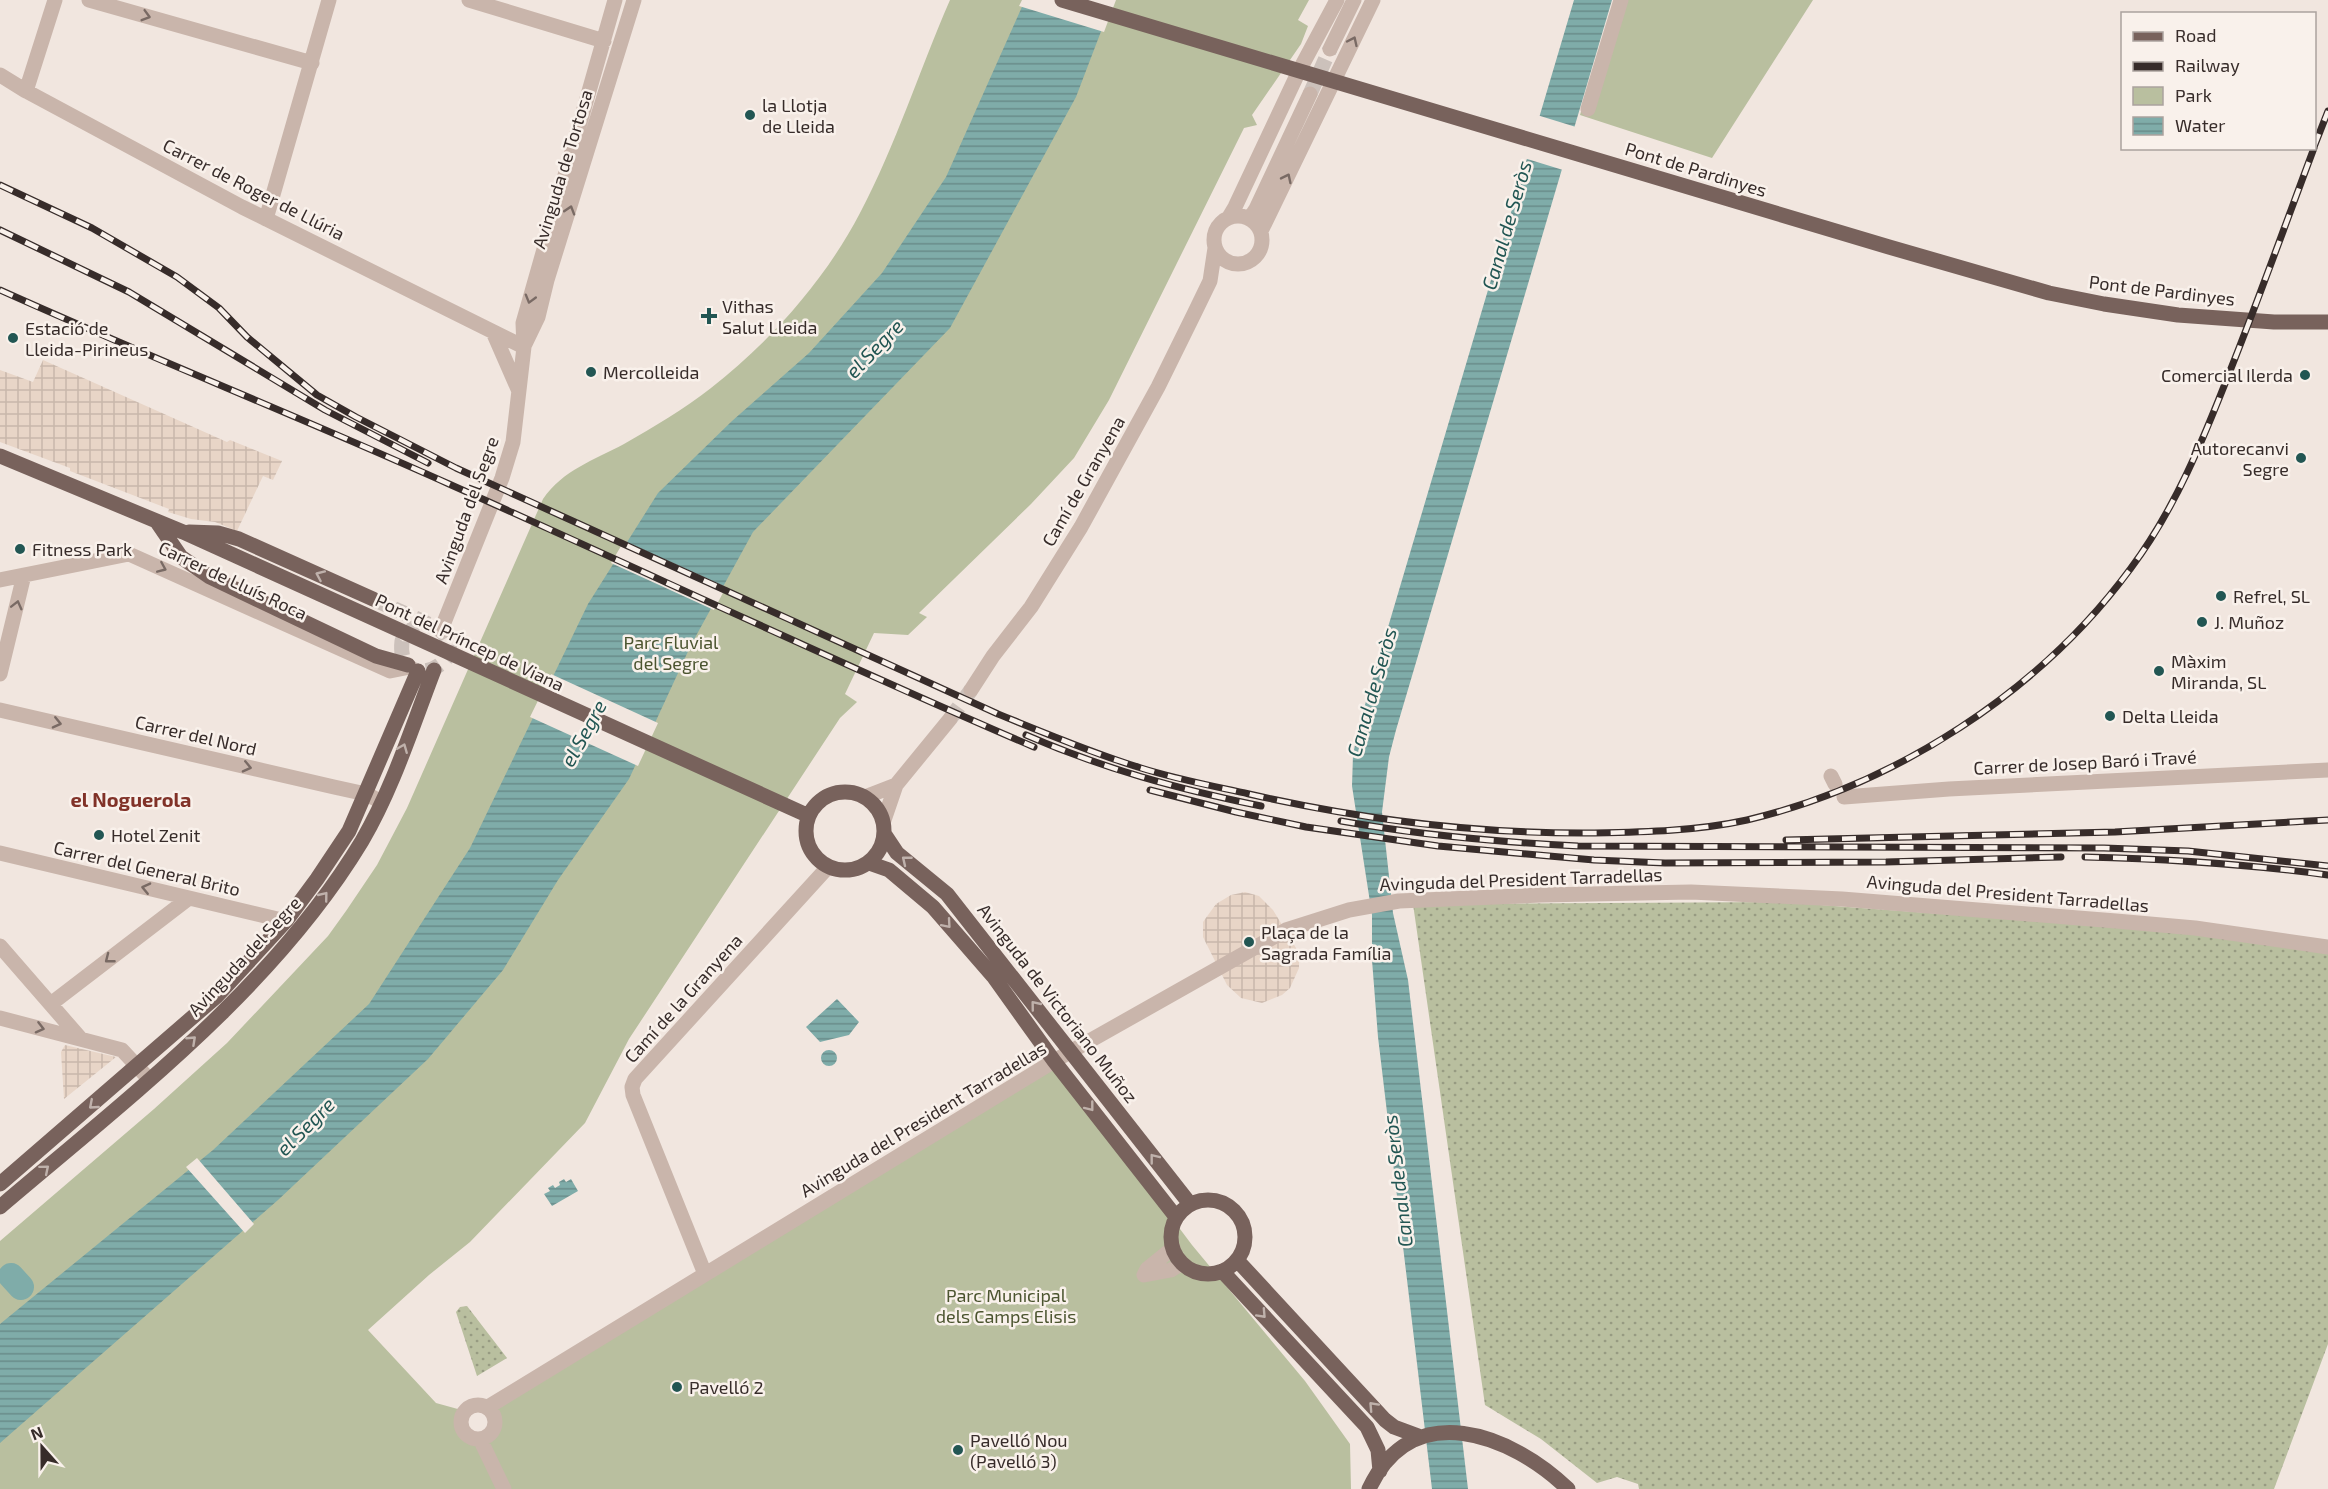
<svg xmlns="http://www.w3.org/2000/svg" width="2328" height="1489" font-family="'Exo 2',sans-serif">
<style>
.grass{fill:url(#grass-dots)}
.green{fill:#b9bf9f}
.plaza{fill:url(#plaza-grid)}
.water{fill:url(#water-rules)}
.pier{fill:#f1e6df}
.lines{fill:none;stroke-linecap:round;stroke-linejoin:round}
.river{stroke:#7faca9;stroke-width:26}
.minor-tunnel{stroke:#ccc1bb;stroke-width:15;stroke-dasharray:15 8;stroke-linecap:butt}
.major-tunnel{stroke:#ccc1bb;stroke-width:15;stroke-dasharray:15 8;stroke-linecap:butt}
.minor{stroke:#c9b5ab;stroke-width:15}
.major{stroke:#78625c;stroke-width:15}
.rail-casing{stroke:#372c2a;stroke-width:7}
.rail{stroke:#f9f1eb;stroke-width:4.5;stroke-dasharray:14;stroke-linecap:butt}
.oneway{stroke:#796a64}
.oneway2{stroke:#bfb1ab}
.poi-dot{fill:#225653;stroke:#f9f1eb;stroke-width:2}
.labels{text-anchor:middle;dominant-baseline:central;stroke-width:5;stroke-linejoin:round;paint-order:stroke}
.poi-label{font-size:18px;fill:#372c2a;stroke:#f9f1eb;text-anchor:start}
.street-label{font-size:18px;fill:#372c2a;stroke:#f9f1eb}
.park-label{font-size:18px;fill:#4b542f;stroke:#f9f1eb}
.water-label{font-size:20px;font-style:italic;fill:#225653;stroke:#f9f1eb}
.neighbourhood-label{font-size:20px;font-weight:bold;fill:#813228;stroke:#f9f1eb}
</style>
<defs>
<pattern id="grass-dots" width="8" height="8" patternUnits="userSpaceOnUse" patternTransform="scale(1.5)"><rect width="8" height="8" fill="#b9bf9f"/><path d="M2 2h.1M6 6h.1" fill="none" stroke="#979b82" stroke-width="1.8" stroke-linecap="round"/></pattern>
<pattern id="plaza-grid" width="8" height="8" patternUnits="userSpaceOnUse" patternTransform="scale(1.5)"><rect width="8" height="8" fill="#e8d5c7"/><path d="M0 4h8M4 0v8" fill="none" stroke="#c8b7ab"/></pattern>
<pattern id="water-rules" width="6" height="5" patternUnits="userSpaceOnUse" patternTransform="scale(1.5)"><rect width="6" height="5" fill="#7faca9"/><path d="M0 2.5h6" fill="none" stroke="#698c8a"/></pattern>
</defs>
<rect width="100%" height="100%" fill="#f1e6df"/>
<path class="grass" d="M 1780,902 L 2201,933 L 2328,953 L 2328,1344 L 2274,1489 L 1639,1489 L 1638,1484 L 1617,1477 L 1597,1483 L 1541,1439 L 1485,1405 L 1413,904 Z
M 467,1306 L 507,1358 L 477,1376 L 456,1312 L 460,1307 Z"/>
<path class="green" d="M 950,0 L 1309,0 L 1298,20 L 1308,26 L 1301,44 L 1252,115 L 1257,125 L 1244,128 L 1109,400 L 1074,458 L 1031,504 L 919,613 L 927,617 L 908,635 L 874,633 L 845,694 L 857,702 L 840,718 L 629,1039 L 585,1123 L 470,1242 L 429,1275 L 368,1330 L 436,1403 L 465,1411 L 460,1421 L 467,1435 C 484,1445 501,1430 492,1411 L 1054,1061 L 1192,1245 L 1305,1381 L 1350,1444 L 1351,1489 L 0,1489 L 0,1241 L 154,1109 L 227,1043 L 328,936 L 346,911 L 377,865 L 407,808 L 543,499 C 563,470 594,460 624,444 C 654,427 684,409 711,388 C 771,341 825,280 860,213 C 896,145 919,71 950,0 Z
M 1614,0 L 1813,0 L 1712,158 L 1580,115 Z"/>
<path class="plaza" d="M 43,360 L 227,442 L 230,440 L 282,461 L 273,480 L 263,476 L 237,531 L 215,522 L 191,519 L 168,512 L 169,509 L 70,471 L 70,468 L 0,442 L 0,370 L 33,382 Z
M 1245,892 L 1259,896 L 1273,910 L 1296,948 L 1299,958 L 1299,968 L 1290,988 L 1282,995 L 1262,1003 L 1241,998 L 1227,985 L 1203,937 L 1203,922 L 1216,904 L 1231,895 Z
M 65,1045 L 116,1057 L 64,1099 L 61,1052 Z"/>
<path class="water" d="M 1025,0 L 1113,0 L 1076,97 L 950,328 L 753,532 L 691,645 L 629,779 L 558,880 L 503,970 L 428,1059 L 278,1200 L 0,1443 L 0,1324 L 213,1150 L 369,1004 L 470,848 L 588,604 L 658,493 L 732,421 L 809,353 L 882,273 L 946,177 Z
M 1574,0 L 1612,0 L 1396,730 L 1389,757 L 1382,812 L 1393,913 L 1408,980 L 1468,1489 L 1432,1489 L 1378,1037 L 1372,960 L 1372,915 L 1352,786 L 1353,755 L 1359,725 Z
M 837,999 L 859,1022 L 849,1035 L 820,1042 L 806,1027 Z
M821 1058a8 8 0 1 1 16 0a8 8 0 1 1-16 0Z
M 564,1179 L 566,1182 L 571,1179 L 578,1191 L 552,1206 L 544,1194 L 550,1191 L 548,1188 L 553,1185 L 555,1188 L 560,1185 L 559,1182 Z"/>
<path class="pier" d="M 1022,0 L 1116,0 L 1104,32 L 1019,6 Z
M 1537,115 L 1576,127 L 1563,170 L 1524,158 Z
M 624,541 L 726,587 L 714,610 L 611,563 Z
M 551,674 L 658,723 L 638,766 L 530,717 Z
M 197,1158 L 254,1224 L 245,1233 L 186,1167 Z"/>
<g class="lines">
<path class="river" d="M 11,1276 L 21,1287"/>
<path class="minor-tunnel" d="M 1310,94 L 1330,49
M 950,719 L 971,690"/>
<path class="major-tunnel" d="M 373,599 C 390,607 407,614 424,622 C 429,625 436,626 440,630 C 477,662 395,698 402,641 L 413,628 L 429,625"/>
<path class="minor" d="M 89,0 L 312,63
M 469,0 L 604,41
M 1330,49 L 1354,0
M 0,75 L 26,91 L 242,207 L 524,347
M 26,91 L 55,0
M 1588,109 L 1621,0
M1214 240a24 24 0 1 1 48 0a24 24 0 1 1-48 0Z
M 1229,217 L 1235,207 L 1299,71 L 1337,0
M 1250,218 L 1256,209 L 1310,94
M 266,219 L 329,0
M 1261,231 L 1373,0
M 493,332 L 518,389
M 525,344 L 538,317 L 547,280 L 634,0
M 0,580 L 129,554 L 390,671 L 410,667
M 441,630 L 502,478 L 513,442 L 524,347 L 523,323 L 615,0
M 0,674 L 24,575
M 971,690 L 993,656 L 1031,607 L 1081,527 L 1158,387 L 1194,314 L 1210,281 L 1215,248
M 0,710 L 334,787 L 366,794 L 382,802
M 1831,776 L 1835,784
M 865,797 L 896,785
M 1844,797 L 1949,789 L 2328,770
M 884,820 L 896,785 L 950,719
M 0,853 L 286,921
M 0,946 L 80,1038
M 52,1003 L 189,898
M 0,1018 L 122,1050 L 149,1079
M 705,1274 L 633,1095 L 632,1087 L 635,1079 L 828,867
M 1144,1275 L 1171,1270 L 1182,1263
M 1144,1275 L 1147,1269 L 1173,1248
M461 1422a17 17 0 1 1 34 0a17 17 0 1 1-34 0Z
M 488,1407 L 1054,1061 L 1286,930 L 1349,910 L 1399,901 L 1541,895 L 1691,892 L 1842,899 L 2116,921 L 2195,928 L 2328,947
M 480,1439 L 504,1489"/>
<path class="major" d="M 1062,0 L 1889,247 L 2049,293 L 2104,304 L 2178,315 L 2274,322 L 2328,322
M 0,456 L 183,532 L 809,816
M 157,522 L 181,557 L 210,577 L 376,656 L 408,665
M 189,532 L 218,533 L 239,539 L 373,599
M806 831a39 39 0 1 1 78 0a39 39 0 1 1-78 0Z
M 885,835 L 897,853 L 947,894 L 1190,1204
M 869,863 L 889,870 L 933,907 L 993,976 L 1054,1061 L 1176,1217
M 0,1184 L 217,996 L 286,921 L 317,879 L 349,831 L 418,671
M1171 1237a37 37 0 1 1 74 0a37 37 0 1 1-74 0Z
M 0,1207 C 128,1098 274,987 362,841 C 393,788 412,727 434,670
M 1237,1260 L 1385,1420 L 1394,1427 L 1421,1437
M 1222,1271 L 1367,1427 L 1378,1450 L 1380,1471
M 1369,1489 C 1412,1396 1511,1434 1568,1489"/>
<g class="rail-casing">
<path id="rail" d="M 2314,147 L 2328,111
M 0,185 L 92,228 L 177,277 L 219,308 L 247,337 L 317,395 L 356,417 L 456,468 L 998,714 C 1045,733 1092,753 1141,768 C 1176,779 1213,786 1249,794 C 1364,820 1476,834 1594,833 C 1645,832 1697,831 1747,820 C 1895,785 2040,692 2131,568 C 2175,509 2203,440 2230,371 C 2259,298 2286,223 2314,148
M 0,230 L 129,292 L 325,410 L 428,463
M 0,290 C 149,357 300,417 449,484 C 644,571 838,663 1034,747
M 1026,735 C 1104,769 1178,789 1261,806
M 1150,790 L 1236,812 L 1306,827 L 1438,846 L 1594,860 L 1665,863 L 1886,862 L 2061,857
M 1341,821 C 1419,835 1498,842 1578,846 L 2104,848 L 2188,851 L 2328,866
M 1786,840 L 2115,832 L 2328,820
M 2085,857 C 2166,859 2247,864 2328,875"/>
</g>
<use href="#rail" class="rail"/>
</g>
<defs><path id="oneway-chevron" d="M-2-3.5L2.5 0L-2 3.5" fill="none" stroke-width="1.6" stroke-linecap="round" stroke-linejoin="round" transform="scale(1.5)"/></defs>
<g class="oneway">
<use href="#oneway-chevron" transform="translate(146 16) rotate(16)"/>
<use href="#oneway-chevron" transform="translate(1353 41) rotate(-65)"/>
<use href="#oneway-chevron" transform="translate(1287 178) rotate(-64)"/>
<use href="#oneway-chevron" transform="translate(570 210) rotate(-73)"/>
<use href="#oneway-chevron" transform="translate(530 299) rotate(106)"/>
<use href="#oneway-chevron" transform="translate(162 568) rotate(23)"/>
<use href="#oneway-chevron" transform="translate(17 605) rotate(-76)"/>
<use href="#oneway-chevron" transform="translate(57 723) rotate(13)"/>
<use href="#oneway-chevron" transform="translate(247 767) rotate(13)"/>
<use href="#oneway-chevron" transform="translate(146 888) rotate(-167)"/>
<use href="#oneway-chevron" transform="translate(109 959) rotate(142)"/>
<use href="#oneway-chevron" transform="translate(40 1028) rotate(14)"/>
</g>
<g class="oneway2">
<use href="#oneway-chevron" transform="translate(320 575) rotate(-156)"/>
<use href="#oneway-chevron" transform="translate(403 748) rotate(-68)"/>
<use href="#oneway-chevron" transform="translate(906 860) rotate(-141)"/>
<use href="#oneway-chevron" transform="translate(324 896) rotate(-51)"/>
<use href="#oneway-chevron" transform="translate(947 924) rotate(49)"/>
<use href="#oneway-chevron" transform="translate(1035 1005) rotate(-129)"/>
<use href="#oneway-chevron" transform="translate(192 1040) rotate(-43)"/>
<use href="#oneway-chevron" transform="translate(93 1105) rotate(139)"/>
<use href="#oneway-chevron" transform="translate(1090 1107) rotate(52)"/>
<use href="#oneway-chevron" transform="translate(1154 1158) rotate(-128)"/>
<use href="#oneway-chevron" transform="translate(45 1169) rotate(-40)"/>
<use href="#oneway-chevron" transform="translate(1262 1314) rotate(47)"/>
<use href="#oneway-chevron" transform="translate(1373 1406) rotate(-133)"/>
</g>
<g class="poi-dot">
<circle cx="750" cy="115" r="6"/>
<path d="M706 307h6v6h6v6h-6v6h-6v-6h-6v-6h6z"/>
<circle cx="13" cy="338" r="6"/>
<circle cx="591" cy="372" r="6"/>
<circle cx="2305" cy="375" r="6"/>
<circle cx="2301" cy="458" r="6"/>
<circle cx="20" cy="549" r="6"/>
<circle cx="2221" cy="596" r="6"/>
<circle cx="2202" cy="622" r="6"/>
<circle cx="2159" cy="671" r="6"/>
<circle cx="2110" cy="716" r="6"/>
<circle cx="99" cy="835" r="6"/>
<circle cx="1249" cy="942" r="6"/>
<circle cx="677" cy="1387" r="6"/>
<circle cx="958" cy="1450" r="6"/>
</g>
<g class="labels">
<g class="poi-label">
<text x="762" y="105">la Llotja<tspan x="762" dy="21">de Lleida</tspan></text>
<text x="722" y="306">Vithas<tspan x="722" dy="21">Salut Lleida</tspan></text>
<text x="25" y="328">Estació de<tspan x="25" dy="21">Lleida-Pirineus</tspan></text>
<text x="603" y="372">Mercolleida</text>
<text x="2293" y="375" text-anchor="end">Comercial Ilerda</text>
<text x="2289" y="448" text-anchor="end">Autorecanvi<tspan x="2289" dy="21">Segre</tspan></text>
<text x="32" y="549">Fitness Park</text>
<text x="2233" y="596">Refrel, SL</text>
<text x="2214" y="622">J. Muñoz</text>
<text x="2171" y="661">Màxim<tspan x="2171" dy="21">Miranda, SL</tspan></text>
<text x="2122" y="716">Delta Lleida</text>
<text x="111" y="835">Hotel Zenit</text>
<text x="1261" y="932">Plaça de la<tspan x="1261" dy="21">Sagrada Família</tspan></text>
<text x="689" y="1387">Pavelló 2</text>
<text x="970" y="1440">Pavelló Nou<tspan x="970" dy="21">(Pavelló 3)</tspan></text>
</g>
<g class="street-label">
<text transform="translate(562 169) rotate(-73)">Avinguda de Tortosa</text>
<text transform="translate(1696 169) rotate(17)">Pont de Pardinyes</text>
<text transform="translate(254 189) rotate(27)">Carrer de Roger de Llúria</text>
<text transform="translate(2162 290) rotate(7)">Pont de Pardinyes</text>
<text transform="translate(1083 481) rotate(-60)">Camí de Granyena</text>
<text transform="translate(466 510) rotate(-70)">Avinguda del Segre</text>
<text transform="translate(233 580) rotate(25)">Carrer de Lluís Roca</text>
<text transform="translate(470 642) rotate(25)">Pont del Príncep de Viana</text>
<text transform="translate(196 735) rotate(13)">Carrer del Nord</text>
<text transform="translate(2085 762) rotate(-3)">Carrer de Josep Baró i Travé</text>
<text transform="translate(147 868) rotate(13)">Carrer del General Brito</text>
<text transform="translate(1521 879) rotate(-2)">Avinguda del President Tarradellas</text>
<text transform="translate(2008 893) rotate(5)">Avinguda del President Tarradellas</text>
<text transform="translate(244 956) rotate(-47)">Avinguda del Segre</text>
<text transform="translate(683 998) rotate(-48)">Camí de la Granyena</text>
<text transform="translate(1058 1003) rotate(52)">Avinguda de Victoriano Muñoz</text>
<text transform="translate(923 1119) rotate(-31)">Avinguda del President Tarradellas</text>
</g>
<g class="park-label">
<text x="671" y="642">Parc Fluvial<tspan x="671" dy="21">del Segre</tspan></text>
<text x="1006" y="1295">Parc Municipal<tspan x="1006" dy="21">dels Camps Elisis</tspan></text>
</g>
<g class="water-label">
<text transform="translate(1506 225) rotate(-74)">Canal de Seròs</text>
<text transform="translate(874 348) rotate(-46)">el Segre</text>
<text transform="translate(1371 692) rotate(-74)">Canal de Seròs</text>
<text transform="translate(583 733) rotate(-61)">el Segre</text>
<text transform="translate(305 1126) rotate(-45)">el Segre</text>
<text transform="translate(1397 1181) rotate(-97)">Canal de Seròs</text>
</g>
<g class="neighbourhood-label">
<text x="131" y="799">el Noguerola</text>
</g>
</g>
<rect x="2121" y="12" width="195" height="138" fill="#f9f1eb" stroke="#aba29e" stroke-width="1.5"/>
<rect x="2133" y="32" width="30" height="9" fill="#78625c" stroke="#aba29e" stroke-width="1.5"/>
<text x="2175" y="42" font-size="18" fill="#372c2a">Road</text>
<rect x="2133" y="62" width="30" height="9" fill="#372c2a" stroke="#aba29e" stroke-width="1.5"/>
<text x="2175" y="72" font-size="18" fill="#372c2a">Railway</text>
<rect x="2133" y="87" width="30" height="18" fill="#b9bf9f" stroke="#aba29e" stroke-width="1.5"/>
<text x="2175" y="102" font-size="18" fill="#372c2a">Park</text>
<rect x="2133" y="117" width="30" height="18" fill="url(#water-rules)" stroke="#aba29e" stroke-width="1.5"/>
<text x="2175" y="132" font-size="18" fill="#372c2a">Water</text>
<g transform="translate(42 1447) rotate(339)" stroke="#f9f1eb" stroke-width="4.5" paint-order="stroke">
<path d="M0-4.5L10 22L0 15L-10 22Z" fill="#372c2a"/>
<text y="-9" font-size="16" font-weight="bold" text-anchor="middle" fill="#372c2a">N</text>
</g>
</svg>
